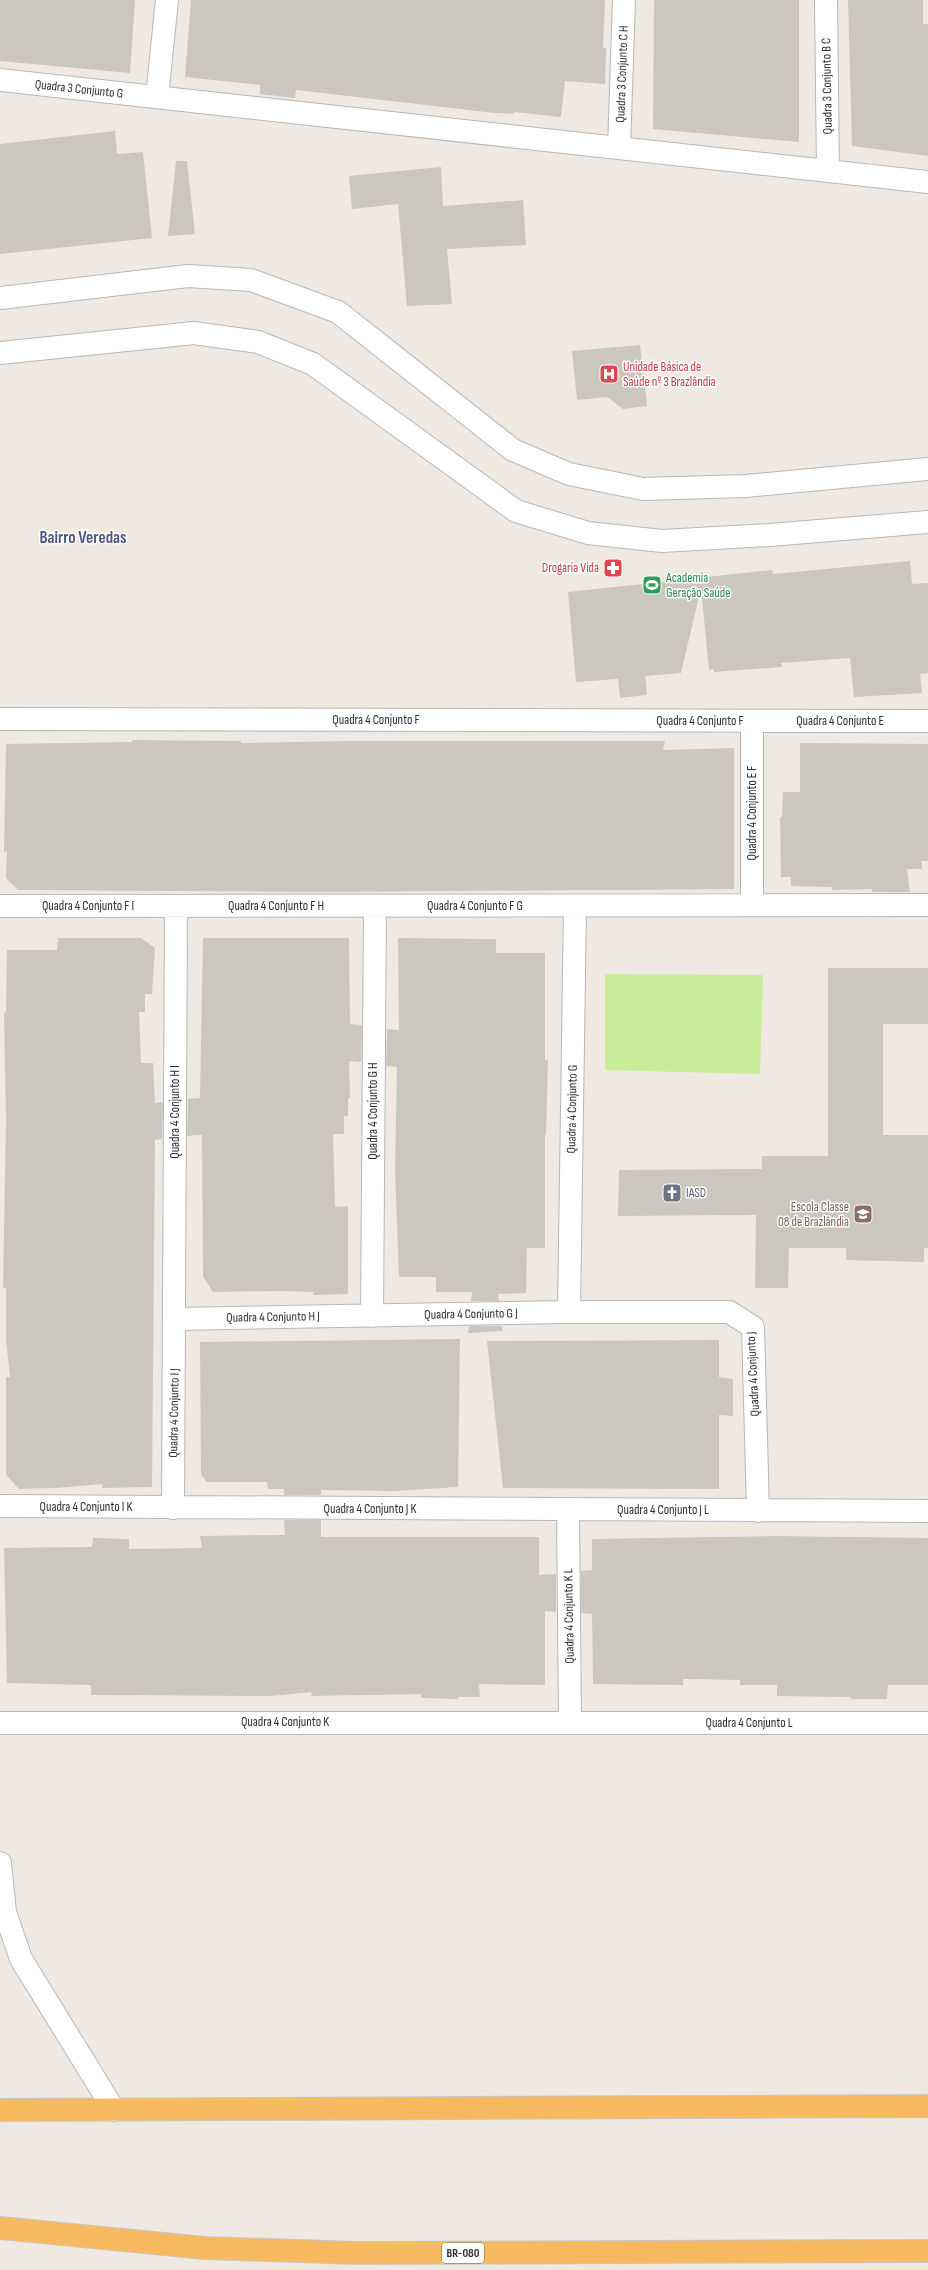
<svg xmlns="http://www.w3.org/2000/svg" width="928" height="2270" font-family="'Sofia Sans Condensed',sans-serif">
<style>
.pitch{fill:#c9ec9a}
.building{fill:#cbc7bf}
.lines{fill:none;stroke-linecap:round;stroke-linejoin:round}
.minor-casing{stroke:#b4b7c1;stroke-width:24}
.tertiary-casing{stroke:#b4b7c1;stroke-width:24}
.trunk-casing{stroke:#c9c9c9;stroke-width:24}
.minor{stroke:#fff;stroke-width:22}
.tertiary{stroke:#fff;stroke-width:22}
.trunk{stroke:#f8ba60;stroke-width:22}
.labels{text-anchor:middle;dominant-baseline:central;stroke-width:3;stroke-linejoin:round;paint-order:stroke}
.shield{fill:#fff;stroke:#6d6d6d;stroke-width:1}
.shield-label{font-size:12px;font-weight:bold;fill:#2e2e2e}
.street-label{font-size:13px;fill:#2e2e2e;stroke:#fff}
.health-label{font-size:13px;fill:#be3a42;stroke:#fff;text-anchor:start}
.leisure-label{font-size:13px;fill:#27864d;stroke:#fff;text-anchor:start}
.worship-label{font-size:13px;fill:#5b616d;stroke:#fff;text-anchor:start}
.education-label{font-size:13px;fill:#785e54;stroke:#fff;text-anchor:end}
.district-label{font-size:17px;font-weight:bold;fill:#4d5680;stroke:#fff}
</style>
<rect width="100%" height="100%" fill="#efe9e1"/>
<path class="pitch" d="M 605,974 L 763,975 L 760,1074 L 605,1070 Z"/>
<path class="building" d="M 0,0 L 135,0 L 130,73 L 0,61 Z
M 191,0 L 605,0 L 603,48 L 606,48 L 605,84 L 565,81 L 561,117 L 514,112 L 513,114 L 495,113 L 296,90 L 295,98 L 260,94 L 260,85 L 185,77 Z
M 654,0 L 799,0 L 799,142 L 653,129 Z
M 848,0 L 923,0 L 923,24 L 928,24 L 928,156 L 852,146 Z
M 115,131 L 117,154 L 143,152 L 152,238 L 0,254 L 0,144 Z
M 176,161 L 187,161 L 195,234 L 168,236 Z
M 441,167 L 443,206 L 523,200 L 526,245 L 447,249 L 452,304 L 407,306 L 398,204 L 352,209 L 349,176 Z
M 640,345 L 647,406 L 623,409 L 607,397 L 577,400 L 572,351 Z
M 910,561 L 912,584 L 928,583 L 928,673 L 920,674 L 922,693 L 854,697 L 850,658 L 781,663 L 782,667 L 714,672 L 713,669 L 709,670 L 701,588 L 681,673 L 645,676 L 647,695 L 620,698 L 618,679 L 576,682 L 568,592 L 772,570 L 773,574 Z
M 132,740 L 241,741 L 241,743 L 350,741 L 665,741 L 663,750 L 734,748 L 734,889 L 319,892 L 18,890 L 6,878 L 7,851 L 4,852 L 6,744 L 132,742 Z
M 800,743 L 928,744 L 928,861 L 922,861 L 922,869 L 907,869 L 910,892 L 872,892 L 872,889 L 832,890 L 832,887 L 791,886 L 791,877 L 781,877 L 780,817 L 782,817 L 783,792 L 800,792 Z
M 58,938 L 141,938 L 155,948 L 152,994 L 145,994 L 145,1012 L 139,1012 L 141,1063 L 153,1063 L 155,1103 L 163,1102 L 162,1139 L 155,1140 L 152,1487 L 102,1488 L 102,1484 L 56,1488 L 19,1489 L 6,1475 L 6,1377 L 10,1377 L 6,1339 L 6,1288 L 3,1288 L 6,1120 L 4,1013 L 6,1012 L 7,950 L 57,950 Z
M 203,938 L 349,938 L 350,1024 L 362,1025 L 361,1062 L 349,1061 L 350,1098 L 348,1098 L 348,1116 L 344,1116 L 344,1134 L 333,1134 L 335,1207 L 348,1206 L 348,1294 L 313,1295 L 313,1292 L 281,1291 L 213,1292 L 203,1277 L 202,1135 L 187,1136 L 188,1099 L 200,1098 Z
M 398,938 L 496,939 L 496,953 L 545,953 L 545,1060 L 548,1060 L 546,1134 L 545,1134 L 545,1248 L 527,1248 L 526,1293 L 498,1294 L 499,1301 L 471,1301 L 472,1292 L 436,1292 L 436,1277 L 399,1277 L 395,1170 L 397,1067 L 386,1066 L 387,1029 L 399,1030 Z
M 828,968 L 928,968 L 928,1024 L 883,1024 L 883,1135 L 928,1135 L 928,1248 L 924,1248 L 924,1262 L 846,1260 L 846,1248 L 789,1248 L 788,1288 L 755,1288 L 756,1215 L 618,1216 L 619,1170 L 762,1169 L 762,1156 L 828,1156 Z
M 469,1326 L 502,1326 L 502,1331 L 468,1333 Z
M 460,1339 L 458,1487 L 394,1491 L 321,1490 L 321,1495 L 284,1495 L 284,1489 L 268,1489 L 267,1482 L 207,1482 L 201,1475 L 200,1342 Z
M 719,1340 L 719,1377 L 733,1379 L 733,1416 L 719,1415 L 719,1489 L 503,1488 L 487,1341 Z
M 284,1520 L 321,1520 L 321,1537 L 539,1537 L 539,1575 L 556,1574 L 556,1612 L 545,1611 L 545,1685 L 479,1684 L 480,1697 L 458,1697 L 458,1699 L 421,1698 L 421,1694 L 311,1696 L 312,1692 L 271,1696 L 91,1695 L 91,1685 L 7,1683 L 4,1548 L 92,1547 L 93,1538 L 129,1539 L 129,1549 L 202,1548 L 200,1536 L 285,1535 Z
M 777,1536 L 928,1538 L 928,1685 L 888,1685 L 887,1699 L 851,1699 L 851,1697 L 777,1696 L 777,1685 L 740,1685 L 740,1680 L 683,1679 L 683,1685 L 593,1684 L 592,1614 L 581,1613 L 581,1571 L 592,1570 L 592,1539 Z"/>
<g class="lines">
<g class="minor-casing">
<path id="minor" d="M 826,0 L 828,171
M 0,80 L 928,182
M 157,97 L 167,0
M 619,148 L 624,0
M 0,719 L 928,721
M 752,721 L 752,905
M 0,906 L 928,905
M 569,1312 L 575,906
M 372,1316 L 375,906
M 175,1319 L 569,1312 L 729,1312 L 753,1327 L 758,1511
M 0,1506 L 928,1511
M 173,1508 L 176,906
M 568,1510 L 570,1722
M 0,1723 L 928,1723
M 0,1863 L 5,1912 L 21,1959 L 114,2110"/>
</g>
<g class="tertiary-casing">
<path id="tertiary" d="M 0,298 L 188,276 L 251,280 L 338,312 L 513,450 L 569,474 L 643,489 L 746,486 L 928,469
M 0,353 L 194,333 L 258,342 L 313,364 L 516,511 L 588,533 L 662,541 L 770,535 L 928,522"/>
</g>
<g class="trunk-casing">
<path id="trunk" d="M 0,2110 L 928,2106
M 0,2228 L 205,2248 L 357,2253 L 928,2251"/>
</g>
<use href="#minor" class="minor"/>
<use href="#tertiary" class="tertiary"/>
<use href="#trunk" class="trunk"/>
</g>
<defs>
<g id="hospital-square" transform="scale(1)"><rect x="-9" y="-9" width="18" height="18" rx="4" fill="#e0444e" stroke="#fff"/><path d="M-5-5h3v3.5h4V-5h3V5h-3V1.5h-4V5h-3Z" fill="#fff"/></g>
<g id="pharmacy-square" transform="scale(1)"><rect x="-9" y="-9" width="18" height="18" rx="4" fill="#e0444e" stroke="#fff"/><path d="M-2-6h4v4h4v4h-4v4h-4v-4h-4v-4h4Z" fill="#fff"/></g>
<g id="stadium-square" transform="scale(1)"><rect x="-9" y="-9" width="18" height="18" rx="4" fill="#2e9e5b" stroke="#fff"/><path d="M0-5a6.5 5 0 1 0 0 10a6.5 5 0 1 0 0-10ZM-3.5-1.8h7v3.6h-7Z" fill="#fff"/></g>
<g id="church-square" transform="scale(1)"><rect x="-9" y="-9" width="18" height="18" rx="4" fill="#6b7280" stroke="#fff"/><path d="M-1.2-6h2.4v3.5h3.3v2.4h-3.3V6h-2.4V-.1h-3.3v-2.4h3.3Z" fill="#fff"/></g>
<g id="school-square" transform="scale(1)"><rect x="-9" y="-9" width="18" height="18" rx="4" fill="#8d6e63" stroke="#fff"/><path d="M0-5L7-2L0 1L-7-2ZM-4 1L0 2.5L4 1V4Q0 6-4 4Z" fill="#fff"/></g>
</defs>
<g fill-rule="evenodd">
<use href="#hospital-square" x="609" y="374"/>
<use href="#pharmacy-square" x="613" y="568"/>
<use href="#stadium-square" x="652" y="585"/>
<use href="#church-square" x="672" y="1193"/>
<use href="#school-square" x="863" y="1214"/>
</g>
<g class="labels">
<rect class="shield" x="442" y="2243" width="42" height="20" rx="3"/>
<g class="shield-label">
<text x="463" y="2253">BR-080</text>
</g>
<g class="street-label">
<text transform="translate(622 74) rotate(-88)">Quadra 3 Conjunto C H</text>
<text transform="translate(827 86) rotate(-91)">Quadra 3 Conjunto B C</text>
<text transform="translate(79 89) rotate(6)">Quadra 3 Conjunto G</text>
<text x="376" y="720">Quadra 4 Conjunto F</text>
<text x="700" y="721">Quadra 4 Conjunto F</text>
<text x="840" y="721">Quadra 4 Conjunto E</text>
<text transform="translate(752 813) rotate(-90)">Quadra 4 Conjunto E F</text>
<text x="88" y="906">Quadra 4 Conjunto F I</text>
<text x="276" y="906">Quadra 4 Conjunto F H</text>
<text x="475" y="906">Quadra 4 Conjunto F G</text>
<text transform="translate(572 1109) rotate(-89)">Quadra 4 Conjunto G</text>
<text transform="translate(373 1111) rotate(-90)">Quadra 4 Conjunto G H</text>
<text transform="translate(175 1112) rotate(-90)">Quadra 4 Conjunto H I</text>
<text transform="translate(471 1314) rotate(-1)">Quadra 4 Conjunto G J</text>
<text transform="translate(273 1317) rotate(-1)">Quadra 4 Conjunto H J</text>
<text transform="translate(753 1374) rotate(-93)">Quadra 4 Conjunto J</text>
<text transform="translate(174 1413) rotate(-89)">Quadra 4 Conjunto I J</text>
<text x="86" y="1507">Quadra 4 Conjunto I K</text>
<text x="370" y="1509">Quadra 4 Conjunto J K</text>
<text x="663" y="1510">Quadra 4 Conjunto J L</text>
<text transform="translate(569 1616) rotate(-91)">Quadra 4 Conjunto K L</text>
<text x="285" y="1722">Quadra 4 Conjunto K</text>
<text x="749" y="1723">Quadra 4 Conjunto L</text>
</g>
<g class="health-label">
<text x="623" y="367">Unidade Básica de<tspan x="623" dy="15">Saúde nº 3 Brazlândia</tspan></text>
<text x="599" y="568" text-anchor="end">Drogaria Vida</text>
</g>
<g class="leisure-label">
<text x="666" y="578">Academia<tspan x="666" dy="15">Geração Saúde</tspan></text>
</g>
<g class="worship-label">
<text x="686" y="1193">IASD</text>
</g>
<g class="education-label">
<text x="849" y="1207">Escola Classe<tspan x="849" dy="15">08 de Brazlândia</tspan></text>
</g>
<g class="district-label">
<text x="83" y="538">Bairro Veredas</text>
</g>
</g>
</svg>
